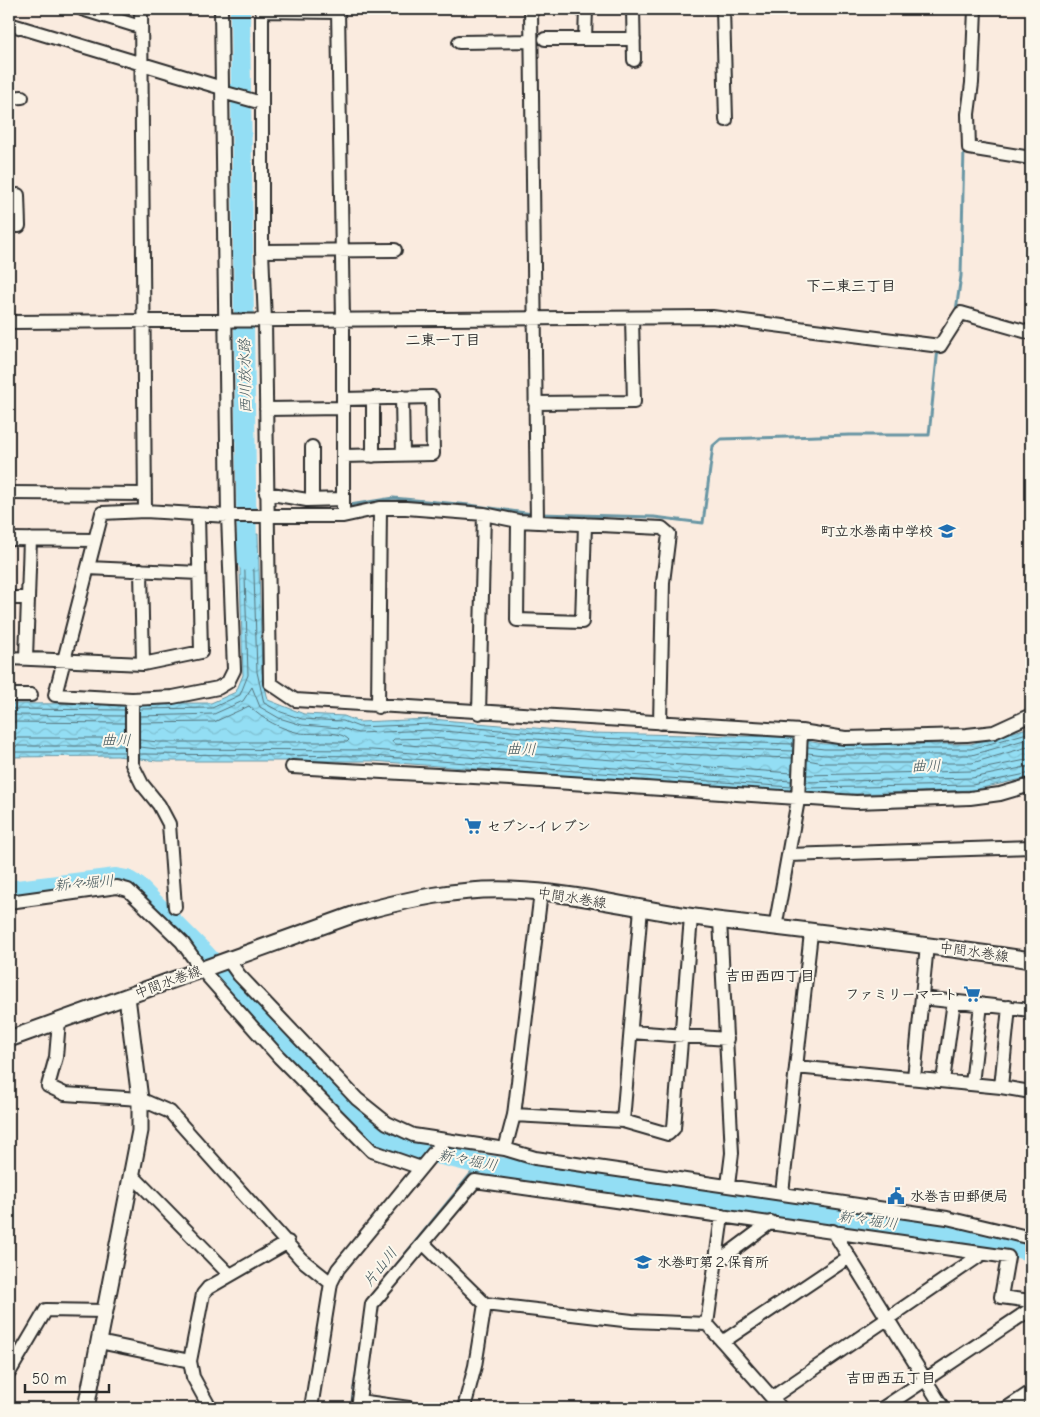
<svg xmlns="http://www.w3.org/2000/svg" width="1040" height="1417" font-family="'Comic Neue','Klee One',sans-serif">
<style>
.water{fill:url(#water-waves);stroke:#6996a4}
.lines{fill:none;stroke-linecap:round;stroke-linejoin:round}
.shore{stroke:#55737b;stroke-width:1}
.stream{stroke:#6996a4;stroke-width:3}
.river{stroke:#93def4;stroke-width:20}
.minor-casing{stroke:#2b2b2b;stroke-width:16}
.major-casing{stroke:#2b2b2b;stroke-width:19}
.minor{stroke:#fbf7ec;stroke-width:12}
.major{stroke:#fbf7ec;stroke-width:15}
.labels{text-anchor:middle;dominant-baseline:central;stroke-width:4;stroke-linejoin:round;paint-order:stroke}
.poi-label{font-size:14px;font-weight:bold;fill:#2b2b2b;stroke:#fbf7ec;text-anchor:start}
.street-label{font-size:14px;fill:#2b2b2b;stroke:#fbf7ec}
.neighbourhood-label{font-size:15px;font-weight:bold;fill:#2b2b2b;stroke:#fbf7ec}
.water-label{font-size:15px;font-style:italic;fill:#45585d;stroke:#fbf7ec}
</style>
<defs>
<pattern id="water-waves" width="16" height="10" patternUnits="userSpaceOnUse" patternTransform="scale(1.25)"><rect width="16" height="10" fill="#93def4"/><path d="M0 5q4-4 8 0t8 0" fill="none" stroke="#7fbfd1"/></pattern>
</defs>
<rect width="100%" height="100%" fill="#faebdf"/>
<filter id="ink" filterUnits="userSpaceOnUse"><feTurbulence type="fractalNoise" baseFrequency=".02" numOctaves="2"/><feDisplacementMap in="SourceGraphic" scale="10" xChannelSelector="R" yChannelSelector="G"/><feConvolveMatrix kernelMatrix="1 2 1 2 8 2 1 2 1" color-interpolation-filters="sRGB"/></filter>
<g filter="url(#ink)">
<path class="water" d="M 258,534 L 262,672 L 268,700 L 304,714 L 344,716 L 359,722 L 431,719 L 592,733 L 782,737 L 824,744 L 971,744 L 1031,727 L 1031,777 L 973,790 L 822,795 L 372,761 L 157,761 L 117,756 L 9,757 L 9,704 L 211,703 L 236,692 L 243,675 L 239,535 Z"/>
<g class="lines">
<path class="shore" d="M 9,709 L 124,710
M 140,709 L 212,708 L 240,695 L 248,675 L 244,542 L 251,539 L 253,542 L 257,672 L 264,703 L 281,712 L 302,719 L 343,721 L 359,727 L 431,724 L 592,738 L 793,744
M 9,715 L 124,716
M 140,716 L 214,714 L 243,701 L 252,687 L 260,707 L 279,718 L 302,725 L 341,728 L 358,733 L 431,730 L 592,744 L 793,751
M 9,722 L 124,723
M 140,723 L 214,722 L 249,706 C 263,720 281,729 300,733 C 314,735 339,729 349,740 L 347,742 L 158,742 L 140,740
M 9,738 L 124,738
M 9,746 L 124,746
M 140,747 L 157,749 L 372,750 L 791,781
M 808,747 L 824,749 L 971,749 L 1031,732
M 9,752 L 124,752
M 808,753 L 824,755 L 972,755 L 1031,738
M 140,754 L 372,756 L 791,787
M 807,760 L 824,763 L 972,763 L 1031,746
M 792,773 L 394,744 L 392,741 L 394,739 L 431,738 L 591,751 L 792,758
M 807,775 L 971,771 L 1031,759
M 806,782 L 972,778 L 1031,766
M 806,788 L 972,785 L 1031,773"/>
<path class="stream" d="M 956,311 L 961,276 L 964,148
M 350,505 L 393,498 L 469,505 L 533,514
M 539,514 L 654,517 L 703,523 L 713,446 L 721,439 L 850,435 L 929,435 L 938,348
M 384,1280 L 479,1164
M 351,1408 L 362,1335"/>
<path class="river" d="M 240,9 L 247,561
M 9,891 L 116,878 L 127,880 L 137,886 L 204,953 L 349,1111 L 363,1123 L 385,1139 L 404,1146 L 479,1164 L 952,1233 L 1031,1251"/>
<g class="minor-casing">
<path id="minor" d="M 82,9 L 140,27
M 141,9 L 145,511
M 221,9 L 222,88
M 262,9 L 262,251 L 265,321 L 270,683 L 295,700 L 801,731 L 845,738 L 967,735 L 994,732 L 1031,715
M 338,9 L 343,320 L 343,516
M 531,9 L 537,522
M 633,9 L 634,60
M 723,9 L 726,120
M 975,9 L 972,83 L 968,114 L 969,148 L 1031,158
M 262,11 L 338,12
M 9,24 L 222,88 L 228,516 L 234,670 L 228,682 L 218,688 L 173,697 L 132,699 L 55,695 L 102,513 L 145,511 L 228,516 L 343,516 L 380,508 L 406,508 L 484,514 L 518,521 L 662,528 L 669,534 L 663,582 L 660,723
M 585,38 L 586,9
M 545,39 L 634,39
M 459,42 L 531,41
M 222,92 L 262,103
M 9,98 L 22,97
M 9,226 L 19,226 L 18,195
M 262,251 L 395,250
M 9,322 L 712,317 L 940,346 L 961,313 L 1031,333
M 402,397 L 403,455
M 535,403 L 634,402 L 632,318
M 266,409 L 343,408
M 343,456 L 433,454 L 432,397 L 343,399
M 373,456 L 373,398
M 9,493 L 145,494
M 266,493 L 307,500 L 343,499
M 312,500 L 312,447
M 518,521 L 517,620 L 582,622 L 585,524
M 9,539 L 94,540
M 88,568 L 199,573
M 141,570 L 143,664
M 9,598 L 28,598
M 9,658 L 143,664 L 201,652 L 198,514
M 26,658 L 30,539
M 9,695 L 31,695
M 132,699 L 132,764 L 142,784 L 159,805 L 169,824 L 175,907
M 378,707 L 380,508
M 479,713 L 484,514
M 292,767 L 510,779 L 856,802 L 970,798 L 1000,794 L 1031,785
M 788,855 L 1031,847
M 9,902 L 117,887 L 128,890 L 182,942 L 202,970 L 279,1057 L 372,1151 L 421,1168
M 720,920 L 732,1153 L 728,1185
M 775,928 L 798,800 L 801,731
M 229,961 L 239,975 L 357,1099 L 387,1123 L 413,1135 L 505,1149 L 535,1158 L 947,1218 L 1031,1238
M 922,998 L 1031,1010
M 59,1021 L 56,1057 L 48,1086 L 65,1094 L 140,1099 L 170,1112 L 301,1259 L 331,1283
M 631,1032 L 727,1039
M 796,1067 L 1001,1087 L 1031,1092
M 914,1078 L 927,945
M 943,1081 L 954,1001
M 972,1084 L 981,1004
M 1001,1087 L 1009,1007
M 514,1115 L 623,1121 L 668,1134 L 674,1128 L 691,917
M 623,1121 L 641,908
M 505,1149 L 514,1115 L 541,892
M 132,1175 L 230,1275
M 782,1193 L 811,933
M 833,1231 L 943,1408
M 423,1243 L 485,1304 L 632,1321 L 707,1324 L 781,1408
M 716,1263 L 771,1222
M 707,1324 L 722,1216
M 724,1341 L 849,1257
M 99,1342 L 190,1361
M 9,1373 L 46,1310 L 105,1311
M 773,1397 L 982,1254
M 359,1401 L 409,1408
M 210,1408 L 193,1377 L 190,1361 L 203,1294 L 208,1288 L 288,1242
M 311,1408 L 331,1283 L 338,1269 L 443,1141
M 358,1408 L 372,1304 L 475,1181 L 1008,1257 L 1001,1297 L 1031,1301
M 464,1408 L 475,1366 L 485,1304
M 883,1408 L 1031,1309
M 1007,1408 L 1031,1392"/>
</g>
<g class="major-casing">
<path id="major" d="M 9,1039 L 358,913 C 409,899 458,888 511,890 C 577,892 643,911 709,919 C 816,932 924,944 1031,960
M 86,1408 L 140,1131 L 140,1099 L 127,997"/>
</g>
<use href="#minor" class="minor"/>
<use href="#major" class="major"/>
</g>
</g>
<defs>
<g id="school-bare" transform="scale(1.35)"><path d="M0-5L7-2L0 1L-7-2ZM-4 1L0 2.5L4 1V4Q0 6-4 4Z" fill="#1f6fb2" stroke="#fbf7ec" stroke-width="2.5" paint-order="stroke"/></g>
<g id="supermarket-bare" transform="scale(1.35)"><path d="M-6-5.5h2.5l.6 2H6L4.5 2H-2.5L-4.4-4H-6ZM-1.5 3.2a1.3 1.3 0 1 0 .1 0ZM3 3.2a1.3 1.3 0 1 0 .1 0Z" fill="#1f6fb2" stroke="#fbf7ec" stroke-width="2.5" paint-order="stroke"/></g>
<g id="civic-bare" transform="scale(1.35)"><path d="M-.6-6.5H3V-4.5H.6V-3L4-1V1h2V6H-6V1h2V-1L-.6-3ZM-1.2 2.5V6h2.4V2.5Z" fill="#1f6fb2" stroke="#fbf7ec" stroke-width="2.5" paint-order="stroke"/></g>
</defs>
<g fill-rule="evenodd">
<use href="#school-bare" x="947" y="531"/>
<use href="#supermarket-bare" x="473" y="826"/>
<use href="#supermarket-bare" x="972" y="994"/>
<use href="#civic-bare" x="896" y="1196"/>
<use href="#school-bare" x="643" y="1262"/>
</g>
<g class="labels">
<g class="poi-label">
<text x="933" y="531" text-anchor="end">町立水巻南中学校</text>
<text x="487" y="826">セブン-イレブン</text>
<text x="958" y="994" text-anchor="end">ファミリーマート</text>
<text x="910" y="1196">水巻吉田郵便局</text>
<text x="657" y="1262">水巻町第２保育所</text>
</g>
<g class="street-label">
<text transform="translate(572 898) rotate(9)">中間水巻線</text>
<text transform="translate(974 952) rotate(8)">中間水巻線</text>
<text transform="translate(168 982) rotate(-20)">中間水巻線</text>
</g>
<g class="neighbourhood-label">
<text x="851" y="286">下二東三丁目</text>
<text x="443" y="340">二東一丁目</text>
<text x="770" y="976">吉田西四丁目</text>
<text x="891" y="1378">吉田西五丁目</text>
</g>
<g class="water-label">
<text transform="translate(245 376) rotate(-91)">西川放水路</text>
<text transform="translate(116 740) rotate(1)">曲川</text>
<text transform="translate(521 749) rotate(1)">曲川</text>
<text transform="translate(926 766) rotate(-2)">曲川</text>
<text transform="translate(84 883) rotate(-5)">新々堀川</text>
<text transform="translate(468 1160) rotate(11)">新々堀川</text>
<text transform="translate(868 1220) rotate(8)">新々堀川</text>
<text transform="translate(380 1267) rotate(-51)">片山川</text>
</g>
</g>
<rect width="1040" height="1417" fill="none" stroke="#fbf7ec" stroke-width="30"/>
<rect x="15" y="15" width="1010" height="1387" fill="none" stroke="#2b2b2b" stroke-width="2" filter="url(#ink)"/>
<path d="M25 1384v8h84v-8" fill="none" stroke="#2b2b2b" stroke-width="2.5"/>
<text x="32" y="1384" font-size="15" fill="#2b2b2b" stroke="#fbf7ec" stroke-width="4" paint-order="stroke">50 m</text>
</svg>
